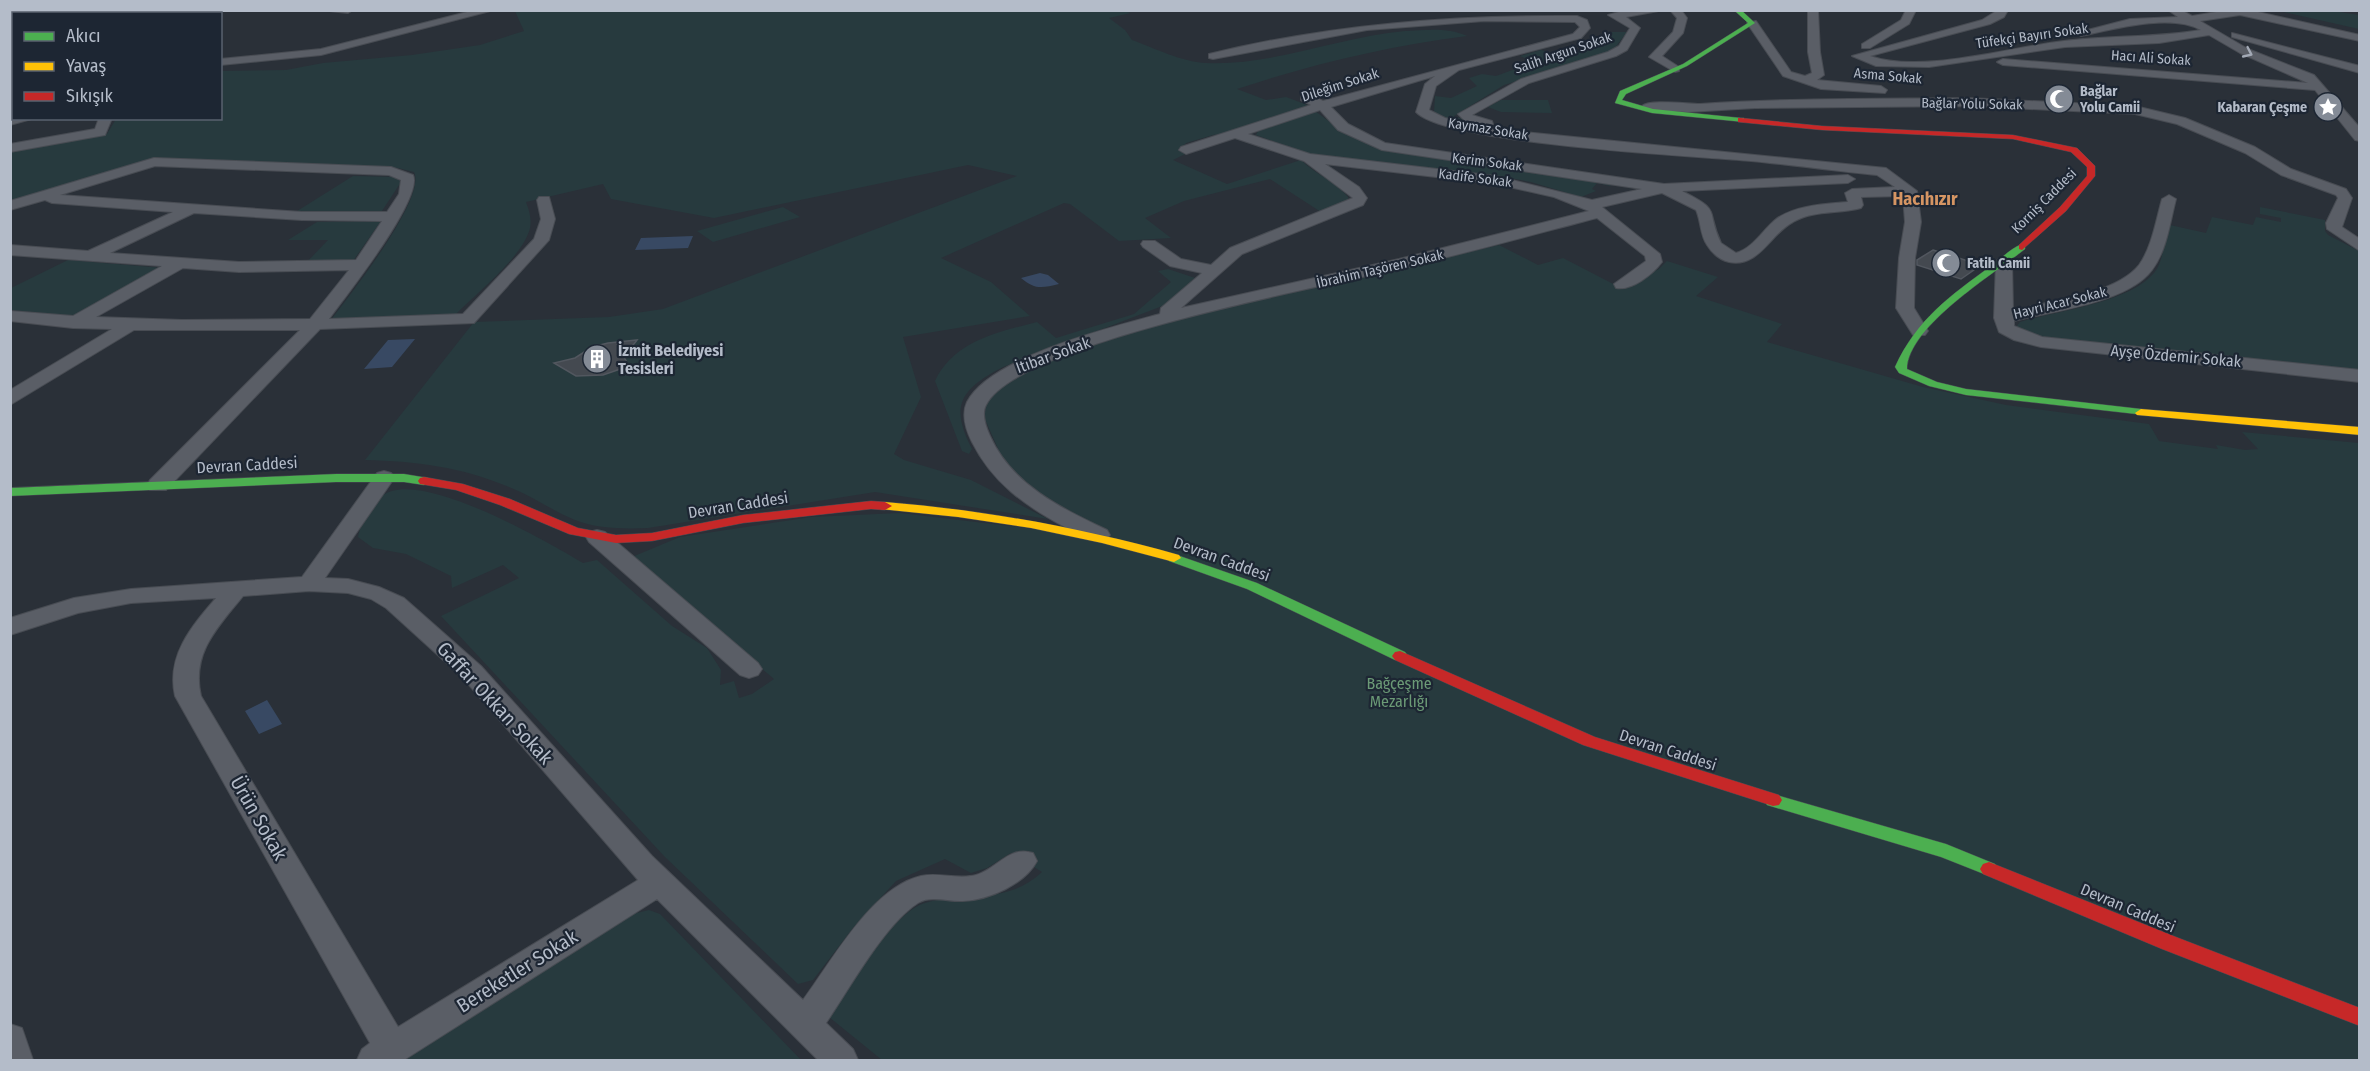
<svg xmlns="http://www.w3.org/2000/svg" width="2370" height="1071" font-family="'Fira Sans Condensed',sans-serif">
<style>
.green{fill:#273a3e}
.water{fill:#384963}
.building{fill:#444950;stroke:#52575f;stroke-width:1.5}
.lines{fill:none;stroke-linecap:round;stroke-linejoin:round}
.street-casing{stroke:#484c53;stroke-width:2}
.fast-casing{stroke:#484c53;stroke-width:1}
.slow-casing{stroke:#484c53;stroke-width:1}
.jam-casing{stroke:#484c53;stroke-width:1}
.street{fill:#5a5e66;fill-rule:evenodd}
.fast{fill:#4caf50;fill-rule:evenodd}
.slow{fill:#ffc107;fill-rule:evenodd}
.jam{fill:#c62828;fill-rule:evenodd}
.oneway{stroke:#a2a9b5}
.labels{text-anchor:middle;dominant-baseline:central;stroke-width:4.5;stroke-linejoin:round;paint-order:stroke}
.far-street-label{font-size:14px;fill:#b4bcc9;stroke:#1d2633}
.far-poi-label{font-size:14px;font-weight:bold;fill:#b4bcc9;stroke:#1d2633;text-anchor:start}
.poi-label{font-size:16px;font-weight:bold;fill:#b4bcc9;stroke:#1d2633;text-anchor:start}
.street-label{font-size:16px;fill:#b4bcc9;stroke:#1d2633}
.park-label{font-size:16px;fill:#6b9a76;stroke:#1d2633}
.far-district-label{font-size:18px;font-weight:bold;fill:#d59563;stroke:#1d2633}
.near-street-label{font-size:20px;fill:#b4bcc9;stroke:#1d2633}
</style>
<rect width="100%" height="100%" fill="#2a3038"/>
<path class="green" d="M 515,11 L 1124,11 L 1131,13 L 1109,18 L 1125,30 L 1132,40 C 1154,48 1182,62 1206,63 C 1273,66 1338,37 1405,31 C 1425,30 1448,27 1467,36 C 1388,46 1313,64 1237,89 L 1266,100 L 1286,97 L 1310,106 L 1228,133 L 1213,135 L 1186,143 L 1179,150 L 1187,153 L 1173,160 L 1227,184 L 1301,160 C 1315,174 1335,181 1348,197 L 1348,201 L 1321,212 L 1270,179 L 1184,201 L 1145,218 L 1171,238 L 1119,241 L 1070,204 L 1064,203 L 941,258 L 991,282 L 1030,316 L 903,337 L 921,397 L 894,454 L 904,460 L 971,480 L 1048,519 L 875,492 L 648,528 C 625,529 598,529 575,520 C 553,511 532,496 509,487 C 462,467 415,461 365,460 L 474,322 L 609,317 L 663,309 L 1017,176 L 968,165 L 714,218 L 611,199 L 603,184 L 526,202 C 530,213 533,223 528,234 C 518,260 475,295 455,315 L 331,320 C 349,296 427,198 414,172 L 398,168 L 152,159 L 11,202 L 11,150 L 107,134 L 116,119 L 220,118 L 221,71 L 286,70 L 323,63 L 412,55 L 480,45 L 524,31 Z
M 2279,11 L 2333,11 L 2359,15 L 2359,29 Z
M 1611,32 L 1627,32 L 1614,49 L 1608,53 L 1504,85 L 1454,116 L 1484,127 L 1444,118 L 1434,112 L 1435,96 L 1451,98 L 1477,86 L 1469,78 L 1482,74 L 1496,76 L 1534,62 L 1520,56 L 1541,50 L 1563,56 L 1600,45 Z
M 1501,100 L 1548,100 L 1552,113 L 1501,112 L 1488,107 Z
M 1315,111 L 1346,134 L 1382,149 L 1615,180 L 1610,186 L 1597,183 L 1592,189 L 1596,191 L 1581,197 L 1531,182 L 1504,177 L 1315,156 L 1256,135 L 1259,129 Z
M 353,176 L 397,177 L 401,182 L 380,214 L 294,213 Z
M 783,207 L 800,217 L 713,242 L 697,231 Z
M 2260,207 L 2325,220 L 2325,231 L 2328,235 L 2359,251 L 2359,372 C 2289,361 2217,355 2146,349 C 2107,345 2050,346 2016,327 L 2020,322 C 2056,311 2129,303 2154,273 C 2165,260 2162,240 2170,225 L 2206,233 L 2212,217 L 2253,225 L 2256,217 L 2281,222 L 2281,218 L 2260,214 Z
M 381,221 L 353,261 L 306,263 L 328,240 L 288,240 L 317,222 Z
M 1499,245 L 1538,265 L 1563,258 L 1621,288 L 1659,269 L 1667,261 L 1718,277 L 1696,296 L 1782,324 L 1767,342 L 1923,387 L 2006,405 L 2149,424 L 2159,441 L 2218,449 L 2216,445 L 2245,450 L 2258,449 L 2242,432 L 2359,443 L 2359,1060 L 882,1060 L 829,1017 C 849,988 892,912 925,903 C 968,890 1006,906 1042,872 L 1011,853 L 987,868 L 971,873 L 945,859 L 896,881 L 853,928 L 813,980 L 798,984 L 665,857 L 441,616 L 519,578 L 503,565 L 452,588 L 451,576 L 406,554 L 373,548 L 358,537 C 362,518 372,497 392,491 C 435,478 545,540 583,563 L 597,560 L 672,626 L 707,648 L 721,670 L 720,685 L 734,681 L 739,698 L 752,694 L 774,679 L 632,557 L 680,537 L 811,517 L 900,513 L 1101,537 L 1032,495 L 1003,460 L 984,417 L 987,403 L 996,389 L 1032,365 L 1203,310 L 1269,298 Z
M 68,260 L 163,268 L 76,316 L 11,310 L 11,288 Z
M 1168,269 L 1195,278 L 1165,305 L 1003,367 C 961,389 949,405 972,449 L 969,454 L 962,451 L 935,381 C 954,341 998,332 1037,322 L 1056,338 L 1134,314 L 1171,282 L 1158,271 Z
M 649,910 L 660,914 L 801,1060 L 400,1060 L 633,914 Z"/>
<path class="water" d="M 693,236 L 688,248 L 635,250 L 641,238 Z
M 1040,273 L 1048,275 L 1059,284 C 1042,288 1035,290 1021,278 Z
M 415,339 L 392,367 L 364,369 L 388,340 Z
M 267,700 L 282,724 L 259,734 L 245,711 Z"/>
<path class="building" d="M 1933,250 L 1981,265 L 1961,279 L 1917,265 L 1917,260 Z
M 637,340 L 624,357 L 629,366 L 603,375 L 576,376 L 554,363 L 575,358 L 592,347 L 608,343 Z"/>
<g class="lines">
<g class="street-casing">
<path id="street" d="M 62,10 L 73,10 L 71,14 L 60,14 Z
M 144,10 L 154,10 L 154,14 L 144,14 Z
M 320,10 L 353,10 L 348,13 Z
M 475,10 L 494,10 L 321,55 L 220,65 L 220,59 L 321,49 Z
M 1626,10 L 1664,10 L 1626,17 L 1640,28 L 1627,50 L 1616,56 L 1529,83 L 1472,115 L 1492,121 L 1493,124 L 1490,127 L 1523,132 L 1886,168 L 1917,191 L 1921,222 L 1915,258 L 1914,308 L 1928,331 L 1925,335 L 1913,335 L 1896,308 L 1899,258 L 1905,222 L 1903,196 L 1861,197 L 1863,205 L 1861,208 C 1839,214 1813,210 1793,222 C 1770,234 1759,268 1729,262 C 1720,260 1712,253 1707,245 C 1700,235 1701,221 1696,210 L 1662,193 L 1602,207 L 1660,254 L 1662,262 C 1653,274 1632,291 1616,288 L 1614,284 L 1646,261 L 1645,256 L 1597,218 C 1532,235 1466,253 1399,269 C 1326,286 1016,343 986,405 C 981,414 986,427 990,436 C 1012,485 1061,508 1107,530 L 1110,535 L 1107,540 C 1092,544 1078,533 1065,527 C 1025,506 992,482 972,442 C 966,430 961,415 967,402 C 990,357 1112,327 1160,314 L 1161,308 L 1202,273 L 1170,266 L 1143,247 L 1141,244 L 1143,241 L 1155,241 L 1181,259 L 1211,265 L 1230,248 L 1353,198 L 1304,161 L 1235,138 L 1186,154 L 1179,150 L 1181,147 L 1311,105 L 1301,100 L 1301,94 L 1309,94 L 1323,101 L 1573,34 L 1580,27 L 1575,22 L 1484,21 L 1367,30 L 1213,59 L 1209,58 L 1209,54 C 1332,24 1451,15 1577,16 L 1587,20 L 1590,28 L 1581,38 L 1459,70 L 1436,86 L 1429,110 L 1445,118 L 1479,126 L 1466,122 L 1458,114 L 1521,79 L 1608,52 L 1619,46 L 1630,28 L 1608,15 ZM 1435,76 L 1425,84 L 1416,112 C 1446,144 1695,156 1751,161 C 1793,165 1835,171 1877,175 L 1895,187 L 1852,189 L 1845,193 L 1848,202 C 1825,204 1794,205 1775,220 C 1762,231 1753,248 1736,253 L 1721,243 C 1705,208 1723,212 1682,191 L 1848,183 L 1855,179 L 1848,175 L 1664,184 L 1385,143 L 1348,124 L 1331,107 ZM 1320,110 L 1338,130 L 1382,150 L 1642,189 L 1592,200 L 1496,176 L 1310,154 L 1248,134 ZM 1325,164 L 1496,184 L 1554,197 L 1589,211 L 1399,259 L 1181,308 L 1242,254 L 1363,205 L 1367,198 L 1359,187 Z
M 1670,10 L 1681,10 L 1687,18 L 1683,33 L 1662,56 L 1679,67 L 1679,71 L 1675,72 L 1649,57 L 1673,32 L 1677,18 Z
M 1808,10 L 1818,10 L 1820,52 L 1824,75 L 1817,80 L 1881,86 L 1887,90 L 1885,93 L 1821,89 L 1783,76 L 1747,23 L 1756,21 L 1791,72 L 1805,76 L 1812,73 L 1808,52 Z
M 1906,10 L 1916,10 L 1909,24 L 1870,48 L 1862,48 L 1862,44 L 1901,20 Z
M 1998,10 L 2008,10 L 2004,17 L 1990,24 L 1870,56 C 1921,74 2010,47 2064,41 C 2110,35 2155,38 2201,30 C 2171,13 2114,29 2081,36 L 2076,33 L 2130,19 L 2178,17 L 2168,10 L 2181,10 L 2192,16 L 2228,10 L 2249,10 L 2360,35 L 2360,41 L 2240,15 L 2200,21 L 2248,49 L 2314,75 L 2360,128 L 2360,141 L 2355,140 L 2315,90 L 2003,65 L 1997,62 L 2003,59 L 2308,83 L 2240,53 L 2209,35 L 2159,43 L 2065,47 L 1929,67 L 1876,66 L 1852,56 L 1982,20 Z
M 2232,33 L 2360,66 L 2360,73 L 2232,37 Z
M 14,50 L 14,56 L 10,57 L 10,51 Z
M 1968,98 L 2135,106 L 2185,118 L 2255,147 L 2291,169 L 2346,189 L 2352,198 L 2342,227 L 2360,239 L 2360,251 L 2327,229 L 2326,223 L 2338,198 L 2336,195 L 2281,175 L 2245,153 L 2177,124 L 2135,114 L 1968,106 L 1755,108 L 1688,112 L 1648,110 L 1642,106 C 1650,99 1687,104 1700,104 C 1789,98 1879,99 1968,98 Z
M 10,117 L 14,118 L 35,118 L 10,125 Z
M 99,118 L 112,118 L 105,135 L 10,152 L 10,144 L 95,129 Z
M 154,158 L 391,167 L 413,175 C 424,198 345,297 329,319 L 463,314 L 534,239 L 541,219 L 537,200 L 539,197 L 549,197 L 555,219 L 549,240 L 474,323 L 320,329 L 166,490 L 150,490 L 147,485 L 150,480 L 300,330 L 134,330 L 10,405 L 10,390 L 112,329 L 73,328 L 10,321 L 10,311 L 73,316 L 162,266 L 10,255 L 10,245 L 88,251 L 173,212 L 52,203 L 45,200 L 10,210 L 10,201 ZM 155,166 L 389,175 L 401,180 L 399,194 L 387,212 L 302,212 L 60,195 ZM 194,213 L 302,220 L 382,221 L 356,260 L 239,262 L 110,253 ZM 183,268 L 239,272 L 349,270 L 310,319 L 182,320 L 96,317 Z
M 2169,195 L 2176,199 C 2170,222 2167,250 2152,270 C 2128,303 2052,311 2014,321 L 2014,326 L 2042,337 L 2360,370 L 2360,382 L 2041,347 L 2014,340 L 1999,332 L 1994,318 L 1996,262 L 1998,259 L 2004,257 L 2012,262 L 2013,310 C 2048,302 2116,294 2139,265 C 2152,247 2156,220 2162,199 Z
M 384,471 L 391,473 L 395,477 L 325,578 L 348,579 L 379,587 L 404,598 L 481,666 L 652,856 L 803,1000 C 832,961 872,887 921,876 C 939,872 958,880 976,875 C 997,869 1009,845 1033,853 L 1037,861 C 1025,884 989,900 963,901 C 949,902 931,895 918,903 C 884,925 850,988 826,1023 L 853,1049 L 858,1060 L 818,1060 L 657,899 L 404,1060 L 357,1060 L 362,1049 L 370,1043 L 175,696 C 166,656 191,627 216,598 L 131,603 L 78,613 L 10,635 L 10,618 L 74,598 L 131,589 L 302,577 L 377,473 ZM 309,591 L 348,593 L 371,599 L 386,608 L 463,678 L 638,880 L 398,1027 L 201,696 C 191,653 218,627 243,596 Z
M 597,530 L 605,532 L 758,663 L 762,669 L 758,675 L 749,678 L 740,675 L 589,542 L 586,537 L 589,532 Z
M 10,1024 L 22,1028 L 33,1060 L 10,1060 Z"/>
</g>
<g class="fast-casing">
<path id="fast" d="M 1734,10 L 1741,10 L 1755,23 L 1687,66 L 1626,94 L 1622,100 L 1653,109 L 1741,118 L 1744,118 L 1744,122 L 1652,113 L 1615,103 L 1620,91 L 1683,64 L 1748,23 Z
M 2022,244 L 2025,245 L 2025,249 C 1994,274 1908,326 1907,369 L 1937,382 L 1966,389 L 2141,409 L 2147,413 L 2145,415 L 1966,395 L 1929,386 L 1899,373 L 1895,367 C 1917,319 1950,296 1991,266 C 2001,259 2011,248 2022,244 Z
M 336,474 L 404,474 L 428,478 L 430,481 L 424,485 L 404,482 L 336,482 L 10,496 L 10,488 Z
M 1174,554 L 1257,583 L 1405,652 L 1408,656 L 1405,660 L 1395,660 L 1247,589 L 1169,561 L 1167,558 Z
M 1773,794 L 1946,844 L 1995,864 L 1998,869 L 1995,874 L 1989,876 L 1941,857 L 1767,805 L 1764,800 L 1767,795 Z"/>
</g>
<g class="slow-casing">
<path id="slow" d="M 2141,409 L 2360,427 L 2360,435 L 2137,415 L 2135,413 Z
M 885,502 C 985,510 1082,528 1179,555 L 1181,558 L 1174,562 L 1102,543 L 1031,528 L 958,517 L 880,509 L 878,506 L 880,503 Z"/>
</g>
<g class="jam-casing">
<path id="jam" d="M 1741,118 L 1822,126 L 2013,135 L 2077,148 L 2095,166 L 2095,176 L 2066,211 L 2022,250 L 2019,249 L 2019,245 L 2060,207 L 2087,176 L 2087,167 L 2071,152 L 2013,139 L 1822,130 L 1738,122 L 1738,118 Z
M 424,477 L 463,484 L 510,499 L 578,528 L 616,535 L 652,533 L 743,515 L 871,501 L 885,502 L 892,506 L 885,510 L 871,509 L 743,523 L 652,541 L 616,543 L 569,534 L 500,505 L 456,490 L 420,484 L 418,481 L 420,478 Z
M 1400,651 L 1595,737 L 1779,795 L 1782,800 L 1779,805 L 1773,806 L 1583,745 L 1395,660 L 1392,656 L 1395,652 Z
M 1989,862 L 2176,937 L 2360,1008 L 2360,1026 L 2162,949 L 1983,874 L 1980,869 L 1983,864 Z"/>
</g>
<use href="#street" class="street"/>
<use href="#fast" class="fast"/>
<use href="#slow" class="slow"/>
<use href="#jam" class="jam"/>
</g>
<defs><path id="oneway-chevron" d="M-2-3.5L2.5 0L-2 3.5" fill="none" stroke-width="1.6" stroke-linecap="round" stroke-linejoin="round" transform="scale(1.5)"/></defs>
<use class="oneway" href="#oneway-chevron" transform="translate(2248 53) rotate(25)"/>
<defs>
<g id="mosque-disc" transform="scale(1.5)"><circle r="9.5" fill="#848b96" stroke="#1d2633"/><path d="M3.5-4.9A6 6 0 1 0 3.5 4.9A5 5 0 1 1 3.5-4.9Z" fill="#fff"/></g>
<g id="sight-disc" transform="scale(1.5)"><circle r="9.5" fill="#848b96" stroke="#1d2633"/><path d="M0-6L1.8-2.2L6-1.7L2.9 1.2L3.7 5.4L0 3.3L-3.7 5.4L-2.9 1.2L-6-1.7L-1.8-2.2Z" fill="#fff"/></g>
<g id="building-disc" transform="scale(1.5)"><circle r="9.5" fill="#848b96" stroke="#1d2633"/><path d="M-4-6H4V6H1V3H-1V6H-4ZM-2.5-4.3h1.7v1.8h-1.7ZM.8-4.3h1.7v1.8H.8ZM-2.5-1h1.7V.8h-1.7ZM.8-1h1.7V.8H.8Z" fill="#fff"/></g>
</defs>
<g fill-rule="evenodd">
<use href="#mosque-disc" x="2059" y="99"/>
<use href="#sight-disc" x="2328" y="107"/>
<use href="#mosque-disc" x="1946" y="263"/>
<use href="#building-disc" x="597" y="359"/>
</g>
<g class="labels">
<g class="far-street-label">
<text transform="translate(2032 36) rotate(-8)">Tüfekçi Bayırı Sokak</text>
<text transform="translate(1563 53) rotate(-19)">Salih Argun Sokak</text>
<text transform="translate(2151 58) rotate(4)">Hacı Ali Sokak</text>
<text transform="translate(1888 76) rotate(5)">Asma Sokak</text>
<text transform="translate(1340 85) rotate(-18)">Dileğim Sokak</text>
<text transform="translate(1972 104) rotate(1)">Bağlar Yolu Sokak</text>
<text transform="translate(1488 129) rotate(9)">Kaymaz Sokak</text>
<text transform="translate(1487 162) rotate(7)">Kerim Sokak</text>
<text transform="translate(1475 178) rotate(7)">Kadife Sokak</text>
<text transform="translate(2044 201) rotate(-45)">Korniş Caddesi</text>
<text transform="translate(1380 269) rotate(-13)">İbrahim Taşören Sokak</text>
<text transform="translate(2060 303) rotate(-14)">Hayri Acar Sokak</text>
</g>
<g class="far-poi-label">
<text x="2080" y="91">Bağlar<tspan x="2080" dy="16">Yolu Camii</tspan></text>
<text x="2307" y="107" text-anchor="end">Kabaran Çeşme</text>
<text x="1967" y="263">Fatih Camii</text>
</g>
<g class="poi-label">
<text x="618" y="350">İzmit Belediyesi<tspan x="618" dy="18">Tesisleri</tspan></text>
</g>
<g class="street-label">
<text transform="translate(1053 355) rotate(-20)">İtibar Sokak</text>
<text transform="translate(2176 356) rotate(5)">Ayşe Özdemir Sokak</text>
<text transform="translate(247 465) rotate(-3)">Devran Caddesi</text>
<text transform="translate(738 505) rotate(-9)">Devran Caddesi</text>
<text transform="translate(1222 559) rotate(20)">Devran Caddesi</text>
<text transform="translate(1668 750) rotate(18)">Devran Caddesi</text>
<text transform="translate(2128 908) rotate(23)">Devran Caddesi</text>
</g>
<g class="park-label">
<text x="1399" y="683">Bağçeşme<tspan x="1399" dy="18">Mezarlığı</tspan></text>
</g>
<g class="far-district-label">
<text x="1925" y="199">Hacıhızır</text>
</g>
<g class="near-street-label">
<text transform="translate(495 703) rotate(47)">Gaffar Okkan Sokak</text>
<text transform="translate(259 818) rotate(60)">Ürün Sokak</text>
<text transform="translate(517 971) rotate(-32)">Bereketler Sokak</text>
</g>
</g>
<rect width="2370" height="1071" fill="none" stroke="#b4bcc9" stroke-width="24"/>
<rect x="12" y="12" width="210" height="108" fill="#1d2633" stroke="#59626f" stroke-width="1.5"/>
<rect x="24" y="32" width="30" height="9" fill="#4caf50" stroke="#59626f" stroke-width="1.5"/>
<text x="66" y="42" font-size="18" fill="#b4bcc9">Akıcı</text>
<rect x="24" y="62" width="30" height="9" fill="#ffc107" stroke="#59626f" stroke-width="1.5"/>
<text x="66" y="72" font-size="18" fill="#b4bcc9">Yavaş</text>
<rect x="24" y="92" width="30" height="9" fill="#c62828" stroke="#59626f" stroke-width="1.5"/>
<text x="66" y="102" font-size="18" fill="#b4bcc9">Sıkışık</text>
</svg>
